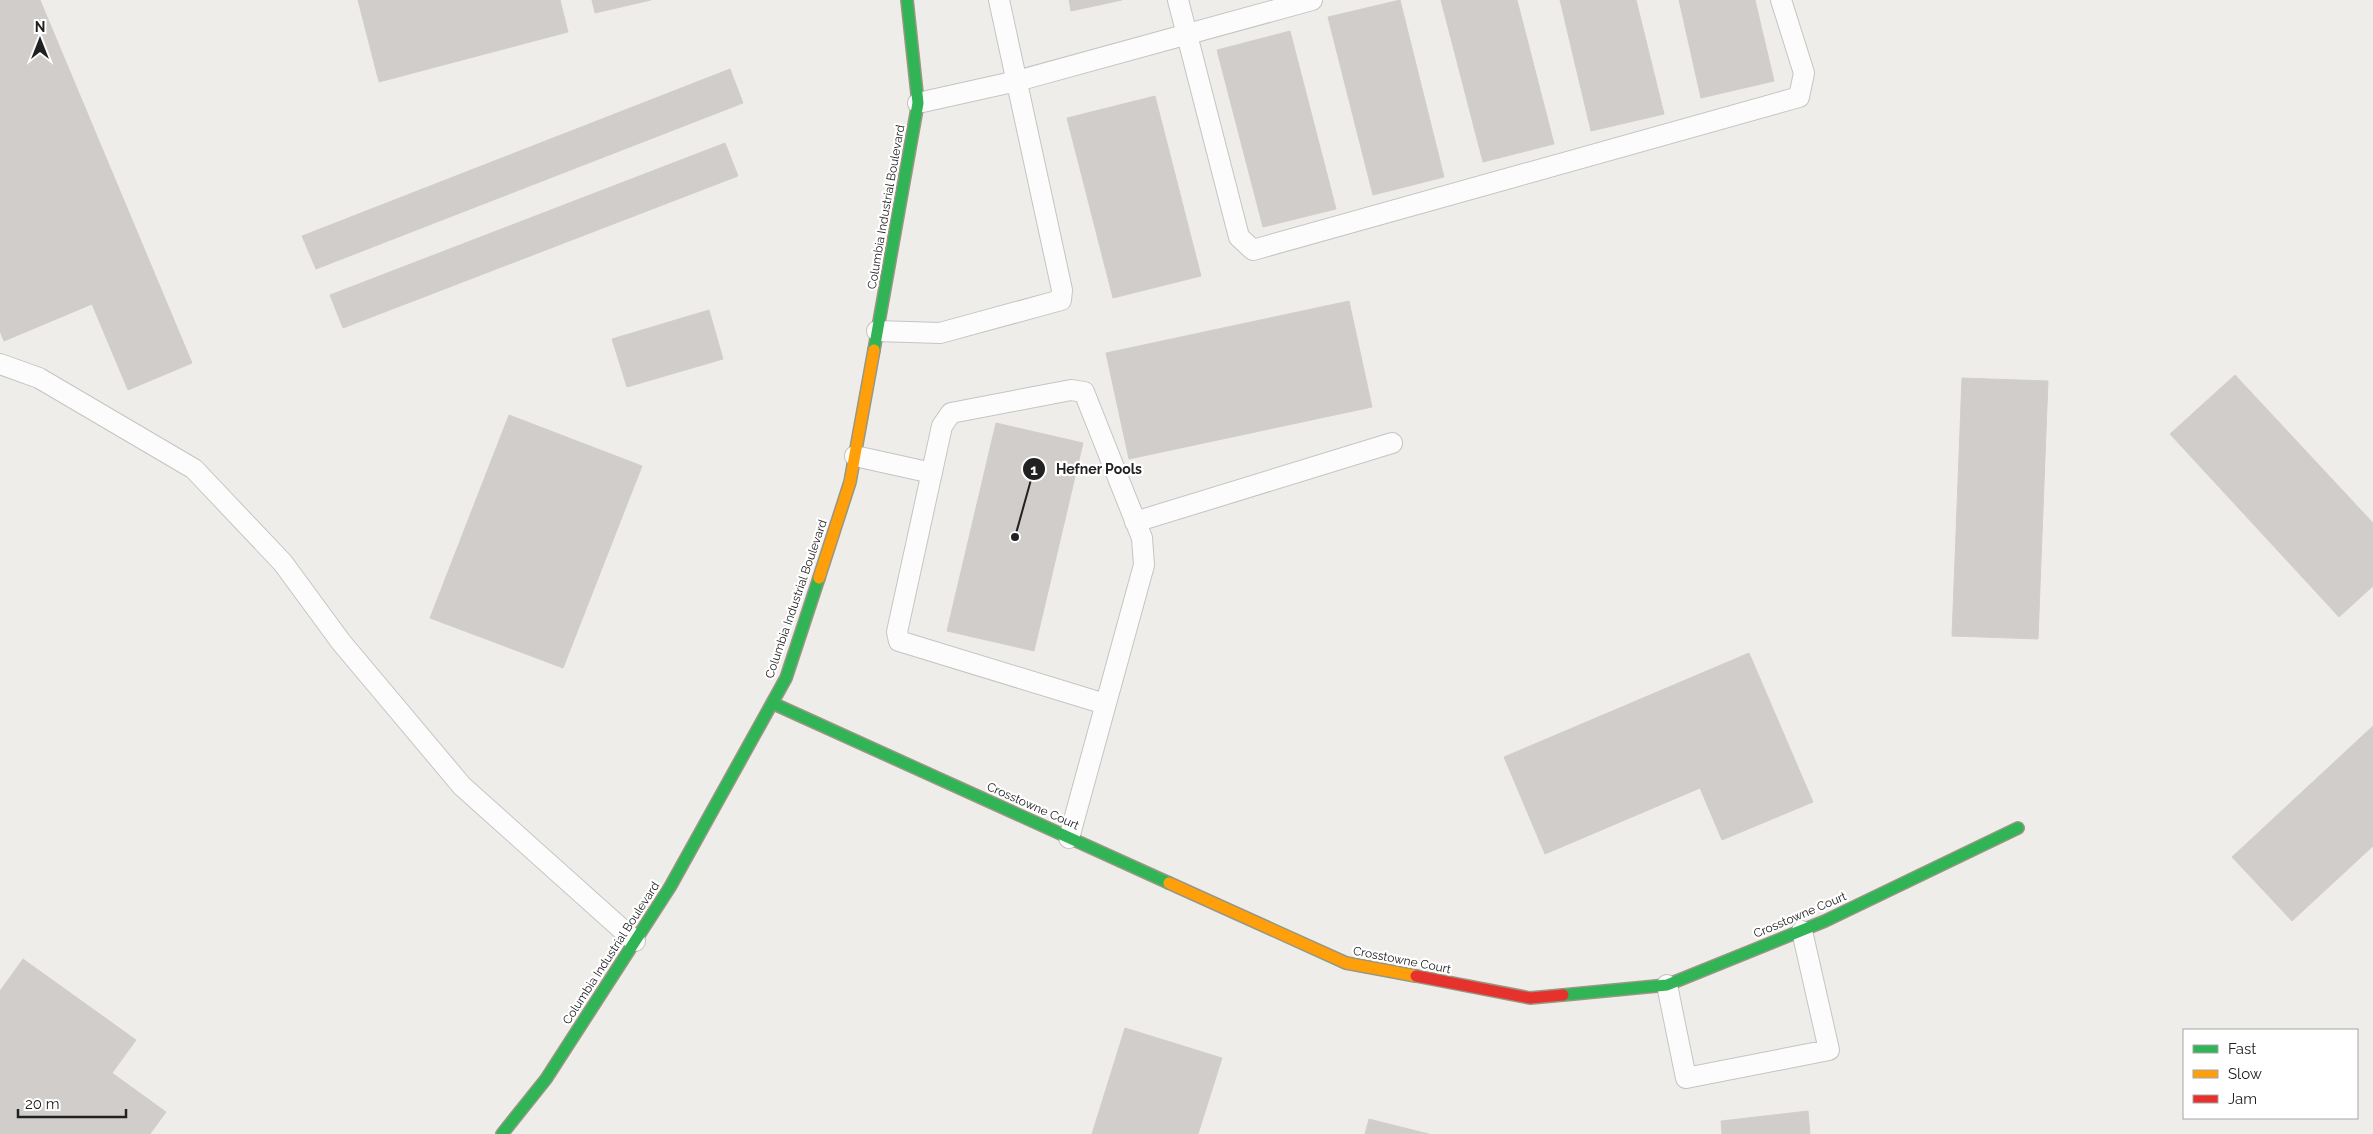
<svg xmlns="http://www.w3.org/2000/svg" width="2373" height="1134" font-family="Raleway,sans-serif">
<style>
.building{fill:#d0cdcb;stroke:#d2cecc}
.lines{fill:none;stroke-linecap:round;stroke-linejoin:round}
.lane-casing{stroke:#c5c4c2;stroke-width:22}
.fast-casing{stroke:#989783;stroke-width:14}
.slow-casing{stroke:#989783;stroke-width:14}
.jam-casing{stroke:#989783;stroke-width:14}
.lane{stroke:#fdfcfc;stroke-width:20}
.fast{stroke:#30b455;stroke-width:11}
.slow{stroke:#ff9f0a;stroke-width:11}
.jam{stroke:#e5322d;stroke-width:11}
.labels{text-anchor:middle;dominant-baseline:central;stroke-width:4.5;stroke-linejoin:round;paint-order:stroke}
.street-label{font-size:12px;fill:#212121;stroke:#fff}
.leader{fill:none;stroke:#212121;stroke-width:2}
.callout-dot{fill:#212121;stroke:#fff;stroke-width:2}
.mark-label{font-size:15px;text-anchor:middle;font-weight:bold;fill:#fff}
.callout-label{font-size:14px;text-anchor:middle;font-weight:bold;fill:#212121;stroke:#fff;stroke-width:4.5;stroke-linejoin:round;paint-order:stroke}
</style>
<rect width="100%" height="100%" fill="#efedea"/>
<path class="building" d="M 0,0 L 40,0 L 192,363 L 128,390 L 92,304 L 4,341 L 0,331 Z
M 358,0 L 560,0 L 568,32 L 379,82 Z
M 592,0 L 651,0 L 595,13 Z
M 1069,0 L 1122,0 L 1071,11 Z
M 1400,0 L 1444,177 L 1373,195 L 1328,17 Z
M 1441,0 L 1517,0 L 1554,144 L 1483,162 Z
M 1560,0 L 1636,0 L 1664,114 L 1591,131 Z
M 1679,0 L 1755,0 L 1774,81 L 1701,98 Z
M 1290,31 L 1336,209 L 1263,227 L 1217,50 Z
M 730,69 L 743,103 L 316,269 L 302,236 Z
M 1155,96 L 1201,276 L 1113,298 L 1067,118 Z
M 725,143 L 738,176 L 343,328 L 330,295 Z
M 1349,301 L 1372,407 L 1129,459 L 1106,353 Z
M 709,310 L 723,359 L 627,387 L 612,339 Z
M 2235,375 L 2373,523 L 2373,586 L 2339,617 L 2170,434 Z
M 1962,378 L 2048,381 L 2038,639 L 1952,636 Z
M 509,415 L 642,466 L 563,668 L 430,618 Z
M 996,423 L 1083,443 L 1034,651 L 947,631 Z
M 1749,653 L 1813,802 L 1722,840 L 1700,788 L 1545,854 L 1504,757 Z
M 2373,726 L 2373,846 L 2292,921 L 2232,857 Z
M 23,959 L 136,1040 L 112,1073 L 166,1112 L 150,1134 L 0,1134 L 0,991 Z
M 1125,1028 L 1222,1058 L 1198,1134 L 1092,1134 Z
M 1808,1111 L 1810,1134 L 1722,1134 L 1721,1121 Z
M 1369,1119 L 1429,1134 L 1365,1134 Z"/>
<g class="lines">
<g class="lane-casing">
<path id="lane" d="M 1178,0 L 1239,237 L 1253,250 L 1799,97 L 1804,73 L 1781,0
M 918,103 L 1017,81 L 1312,0
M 877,331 L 940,333 L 1061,300 L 1062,290 L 999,0
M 0,364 L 39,378 L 194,469 L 283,563 L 341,642 L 462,786 L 635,941
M 855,456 L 932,473
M 1135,522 L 1392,443
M 1069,838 L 1144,565 L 1142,538 L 1084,392 L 1071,390 L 951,413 L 942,426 L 897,632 L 899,641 L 1105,704
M 1667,985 L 1686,1078 L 1829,1050 L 1802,931"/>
</g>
<g class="fast-casing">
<path id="fast" d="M 874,350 L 918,103 L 907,0
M 772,703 L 1169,883
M 1563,995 L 1667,985 L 1825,921 L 2018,828
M 502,1134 L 546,1079 L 670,887 L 786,678 L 819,578"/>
</g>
<g class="slow-casing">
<path id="slow" d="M 819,578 L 850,482 L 874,350
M 1169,883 L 1346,963 L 1416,976"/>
</g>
<g class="jam-casing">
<path id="jam" d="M 1416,976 L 1530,998 L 1563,995"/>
</g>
<use href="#lane" class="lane"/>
<use href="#fast" class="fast"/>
<use href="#slow" class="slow"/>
<use href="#jam" class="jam"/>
</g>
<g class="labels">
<g class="street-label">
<text transform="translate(886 207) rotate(-80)">Columbia Industrial Boulevard</text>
<text transform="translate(796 599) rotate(-71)">Columbia Industrial Boulevard</text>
<text transform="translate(1033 806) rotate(24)">Crosstowne Court</text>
<text transform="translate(1800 915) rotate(-23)">Crosstowne Court</text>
<text transform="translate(611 953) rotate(-57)">Columbia Industrial Boulevard</text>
<text transform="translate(1402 960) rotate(11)">Crosstowne Court</text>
</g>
</g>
<path class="leader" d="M1015 537L1034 469"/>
<g class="callout-dot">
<circle cx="1015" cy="537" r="5"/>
<circle cx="1034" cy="469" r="12"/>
</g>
<g class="mark-label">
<text x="1034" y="475">1</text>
</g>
<g class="callout-label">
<text x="1099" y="474">Hefner Pools</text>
</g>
<rect x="2183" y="1029" width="175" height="90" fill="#ffffff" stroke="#a6a6a6"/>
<rect x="2193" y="1045" width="25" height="8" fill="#30b455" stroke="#a6a6a6"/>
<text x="2228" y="1054" font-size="15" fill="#212121">Fast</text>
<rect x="2193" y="1070" width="25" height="8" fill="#ff9f0a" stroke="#a6a6a6"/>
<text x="2228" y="1079" font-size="15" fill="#212121">Slow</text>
<rect x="2193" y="1095" width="25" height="8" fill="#e5322d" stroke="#a6a6a6"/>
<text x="2228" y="1104" font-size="15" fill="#212121">Jam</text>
<g transform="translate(40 40)" stroke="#ffffff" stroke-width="4" paint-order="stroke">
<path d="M0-4L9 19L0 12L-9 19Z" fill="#212121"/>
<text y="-8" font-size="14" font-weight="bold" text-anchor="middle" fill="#212121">N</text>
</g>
<path d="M18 1109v8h108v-8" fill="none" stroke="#212121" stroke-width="2.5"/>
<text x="25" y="1109" font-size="15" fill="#212121" stroke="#ffffff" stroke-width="4" paint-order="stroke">20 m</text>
</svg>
